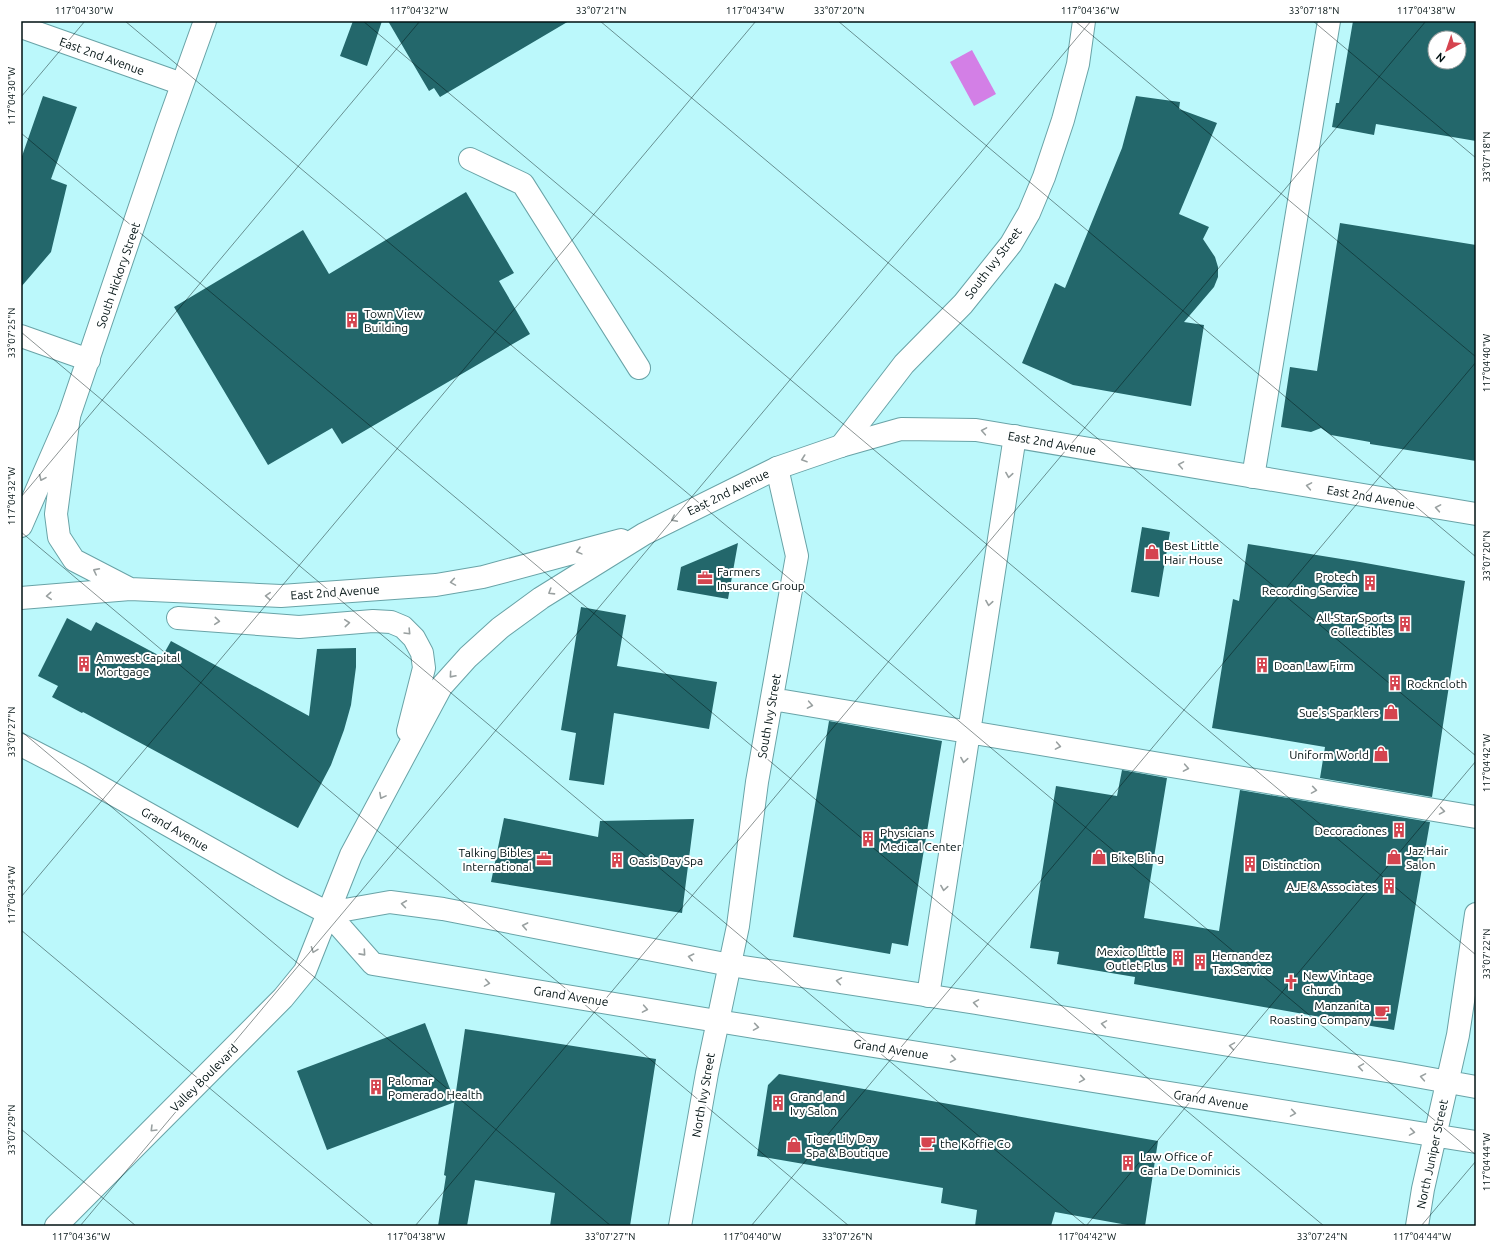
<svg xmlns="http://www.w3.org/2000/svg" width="1497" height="1247" font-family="Ubuntu,sans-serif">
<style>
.water{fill:#d37fe6}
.building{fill:#23676b;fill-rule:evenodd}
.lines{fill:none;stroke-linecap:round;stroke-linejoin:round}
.minor-casing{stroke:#69a3a7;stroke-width:24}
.major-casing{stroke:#69a3a7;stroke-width:24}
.minor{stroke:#fff;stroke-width:22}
.major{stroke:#fff;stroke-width:22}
.oneway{stroke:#99a0a0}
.ticks{fill:none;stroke:#001112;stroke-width:1;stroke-opacity:0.45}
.labels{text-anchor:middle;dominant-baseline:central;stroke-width:4;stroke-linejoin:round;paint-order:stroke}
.street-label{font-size:12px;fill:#001112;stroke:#fff}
.poi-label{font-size:12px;fill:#001112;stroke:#fff;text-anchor:start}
.neatline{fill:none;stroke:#001112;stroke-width:1.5}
.ticks-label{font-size:10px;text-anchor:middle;fill:#001112}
</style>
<rect width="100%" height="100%" fill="#bbf8fb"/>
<path class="water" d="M 972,50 L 996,94 L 974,106 L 950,62 Z"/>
<path class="building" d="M 353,21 L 382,21 L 367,66 L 340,56 Z
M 388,21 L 569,21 L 440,97 L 434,88 L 429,91 Z
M 1353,21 L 1476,21 L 1476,141 L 1376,124 L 1374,135 L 1332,127 L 1336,103 L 1339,103 ZM 1435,38 L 1459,38 L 1459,62 L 1435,62 Z
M 43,96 L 77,107 L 51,179 L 67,185 L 51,252 L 21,287 L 21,159 Z
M 1136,96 L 1180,102 L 1179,109 L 1217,123 L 1179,214 L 1209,227 L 1203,239 L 1215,257 L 1218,267 L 1218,277 L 1214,287 L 1184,322 L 1204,325 L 1191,406 L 1073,385 L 1022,363 L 1055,283 L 1065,288 L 1122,148 Z
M 466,192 L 514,273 L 499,281 L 530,334 L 342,444 L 332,428 L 268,465 L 174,307 L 303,230 L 329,274 Z
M 1340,223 L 1476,245 L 1476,461 L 1370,444 L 1370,442 L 1331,435 L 1321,428 L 1311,432 L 1281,427 L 1290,367 L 1317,371 Z
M 1142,527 L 1170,532 L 1159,597 L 1131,592 Z
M 738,543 L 728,599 L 677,590 L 681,567 Z
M 1248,544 L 1360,562 L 1465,581 L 1432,797 L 1320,778 L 1325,747 L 1212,728 L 1233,599 L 1239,601 Z
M 581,607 L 626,615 L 617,666 L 717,682 L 709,729 L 614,713 L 604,785 L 569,780 L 576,733 L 561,730 Z
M 67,618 L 91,631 L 96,622 L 162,657 L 171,641 L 309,716 L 317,649 L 356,648 L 356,667 L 351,705 L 344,730 L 331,765 L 298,828 L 83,712 L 82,713 L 52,697 L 58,686 L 38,676 Z
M 829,721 L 942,741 L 908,946 L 892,943 L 890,954 L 793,937 Z
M 1122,770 L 1167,778 L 1144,918 L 1192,926 L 1219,931 L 1240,790 L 1430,822 L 1394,1030 L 1134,984 L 1135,977 L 1057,964 L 1059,952 L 1030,948 L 1056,786 L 1117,796 Z
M 504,818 L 598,837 L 600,821 L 694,819 L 682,913 L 491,882 Z
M 425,1023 L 455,1102 L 327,1150 L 297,1071 Z
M 465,1029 L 656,1059 L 630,1226 L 550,1226 L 555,1193 L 475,1180 L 467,1226 L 438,1226 L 446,1176 L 444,1175 Z
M 779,1074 L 1158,1141 L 1145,1226 L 1133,1226 L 1055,1212 L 1051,1226 L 975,1226 L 977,1210 L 941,1203 L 943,1188 L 757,1156 L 768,1085 Z"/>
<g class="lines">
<g class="minor-casing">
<path id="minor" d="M 21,27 L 182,84
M 470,159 L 523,184 L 639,368
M 21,336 L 89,360
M 841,446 L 904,364 L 963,304 L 1011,244 L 1029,213 L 1044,177 L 1063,120 L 1078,64 L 1084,21
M 1253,477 L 1329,21
M 21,526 L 69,416 L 167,127 L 205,21
M 772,699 L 1476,817
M 928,996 L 1015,436
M 680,1226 L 707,1073 L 738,926 L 757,782 L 797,556 L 777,468"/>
</g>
<g class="major-casing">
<path id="major" d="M 69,416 L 56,514 L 59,537 L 74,560 L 130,589
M 21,598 L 130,589 L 281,596 L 436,585 L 483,577 L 621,540
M 178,618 L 299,627 L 373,621 L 391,622 L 403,627 L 414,638 L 422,653 L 424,668 L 408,731
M 21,745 L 81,776 L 282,889 L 328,913 L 373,964 L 717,1021 L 1476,1142
M 328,913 L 390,902 L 443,909 L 730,965 L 976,1003 L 1399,1073 L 1476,1087
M 56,1226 L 283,998 L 305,971 L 351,855 L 441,687 L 468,657 L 500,628 L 541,598 L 644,534 L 777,468 L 841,446 L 901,429 L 976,430 L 1476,514
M 1417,1226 L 1423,1189 L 1458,1035 L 1476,914"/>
</g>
<use href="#minor" class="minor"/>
<use href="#major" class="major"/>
</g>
<defs><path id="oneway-chevron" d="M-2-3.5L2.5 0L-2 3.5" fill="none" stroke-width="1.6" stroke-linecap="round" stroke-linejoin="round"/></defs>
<g class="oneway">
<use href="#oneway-chevron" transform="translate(984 431) rotate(-170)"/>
<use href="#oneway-chevron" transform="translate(804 459) rotate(161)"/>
<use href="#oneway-chevron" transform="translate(1181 465) rotate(-170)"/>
<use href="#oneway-chevron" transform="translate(1009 475) rotate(99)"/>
<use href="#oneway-chevron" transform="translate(42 478) rotate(114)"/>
<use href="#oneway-chevron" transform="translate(1309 486) rotate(-170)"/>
<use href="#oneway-chevron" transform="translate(1438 508) rotate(-170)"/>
<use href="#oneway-chevron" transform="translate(674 519) rotate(154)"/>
<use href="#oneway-chevron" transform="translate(579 551) rotate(165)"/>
<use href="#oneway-chevron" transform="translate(96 571) rotate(-153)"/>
<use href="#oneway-chevron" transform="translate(453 582) rotate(171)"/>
<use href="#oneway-chevron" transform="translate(551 592) rotate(148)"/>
<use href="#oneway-chevron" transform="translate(49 596) rotate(176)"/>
<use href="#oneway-chevron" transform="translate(268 596) rotate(-177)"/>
<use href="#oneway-chevron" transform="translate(989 603) rotate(99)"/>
<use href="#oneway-chevron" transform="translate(217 621) rotate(5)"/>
<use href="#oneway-chevron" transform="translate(347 623) rotate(-5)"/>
<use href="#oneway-chevron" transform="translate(408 632) rotate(46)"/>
<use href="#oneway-chevron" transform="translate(452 675) rotate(131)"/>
<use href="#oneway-chevron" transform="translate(810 705) rotate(10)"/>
<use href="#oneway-chevron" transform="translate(1058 746) rotate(10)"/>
<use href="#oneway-chevron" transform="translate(964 760) rotate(99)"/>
<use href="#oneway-chevron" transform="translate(1186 768) rotate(10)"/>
<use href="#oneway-chevron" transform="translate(1314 790) rotate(9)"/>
<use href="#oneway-chevron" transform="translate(382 796) rotate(118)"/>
<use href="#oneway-chevron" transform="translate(1442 811) rotate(9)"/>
<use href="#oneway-chevron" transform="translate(944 888) rotate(99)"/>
<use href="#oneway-chevron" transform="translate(404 904) rotate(-172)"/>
<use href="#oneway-chevron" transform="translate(525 926) rotate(-169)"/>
<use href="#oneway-chevron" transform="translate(314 950) rotate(111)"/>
<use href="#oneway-chevron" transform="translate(363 953) rotate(48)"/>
<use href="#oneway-chevron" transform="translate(691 957) rotate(-168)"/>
<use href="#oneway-chevron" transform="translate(839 981) rotate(-171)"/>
<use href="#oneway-chevron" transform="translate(487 983) rotate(9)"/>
<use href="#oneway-chevron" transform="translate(976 1003) rotate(-171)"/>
<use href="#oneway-chevron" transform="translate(645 1009) rotate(10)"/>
<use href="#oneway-chevron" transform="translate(1104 1024) rotate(-171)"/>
<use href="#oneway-chevron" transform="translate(756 1027) rotate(9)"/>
<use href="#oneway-chevron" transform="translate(1232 1046) rotate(-171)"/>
<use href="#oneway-chevron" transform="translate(953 1059) rotate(9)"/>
<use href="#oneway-chevron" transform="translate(1361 1067) rotate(-171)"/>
<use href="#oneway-chevron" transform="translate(1423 1077) rotate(-170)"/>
<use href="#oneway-chevron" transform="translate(1082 1079) rotate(9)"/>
<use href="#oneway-chevron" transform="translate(1293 1113) rotate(9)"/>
<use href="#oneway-chevron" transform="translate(153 1129) rotate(135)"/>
<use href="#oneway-chevron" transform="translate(1412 1132) rotate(9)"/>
</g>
<path class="ticks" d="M 125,21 L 1476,1155M 363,21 L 1476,955M 600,21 L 1476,756M 838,21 L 1476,557M 1075,21 L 1476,357M 1313,21 L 1476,158M 21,97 L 85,21M 21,133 L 1324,1226M 21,332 L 1086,1226M 21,497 L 420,21M 21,532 L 849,1226M 21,731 L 611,1226M 21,897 L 756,21M 21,930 L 374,1226M 21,1129 L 136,1226M 80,1226 L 1091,21M 415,1226 L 1426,21M 751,1226 L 1476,362M 1086,1226 L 1476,761M 1421,1226 L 1476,1161"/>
<defs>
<g id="building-bare" transform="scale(1.2)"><path d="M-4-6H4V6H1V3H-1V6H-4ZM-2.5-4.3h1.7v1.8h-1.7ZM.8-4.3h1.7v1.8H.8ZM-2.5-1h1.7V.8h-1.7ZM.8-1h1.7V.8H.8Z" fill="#d5444f" stroke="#fff" stroke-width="2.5" paint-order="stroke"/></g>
<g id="shop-bare" transform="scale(1.2)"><path d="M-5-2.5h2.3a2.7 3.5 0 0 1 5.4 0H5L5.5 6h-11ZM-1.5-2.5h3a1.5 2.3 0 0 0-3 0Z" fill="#d5444f" stroke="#fff" stroke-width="2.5" paint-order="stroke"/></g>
<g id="office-bare" transform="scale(1.2)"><path d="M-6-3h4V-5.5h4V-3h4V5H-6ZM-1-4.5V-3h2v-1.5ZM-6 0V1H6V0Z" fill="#d5444f" stroke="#fff" stroke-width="2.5" paint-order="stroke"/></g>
<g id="church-bare" transform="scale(1.2)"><path d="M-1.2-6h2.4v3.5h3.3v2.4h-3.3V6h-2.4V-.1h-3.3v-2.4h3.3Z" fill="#d5444f" stroke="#fff" stroke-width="2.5" paint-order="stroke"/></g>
<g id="cafe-bare" transform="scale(1.2)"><path d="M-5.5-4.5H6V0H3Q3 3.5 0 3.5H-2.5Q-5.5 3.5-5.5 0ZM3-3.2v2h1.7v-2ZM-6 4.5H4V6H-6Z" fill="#d5444f" stroke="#fff" stroke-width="2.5" paint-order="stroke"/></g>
</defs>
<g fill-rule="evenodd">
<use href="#building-bare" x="352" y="320"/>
<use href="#shop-bare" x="1152" y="552"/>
<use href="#office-bare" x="705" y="578"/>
<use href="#building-bare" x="1370" y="583"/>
<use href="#building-bare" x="1405" y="624"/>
<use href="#building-bare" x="84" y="664"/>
<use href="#building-bare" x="1262" y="665"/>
<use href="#building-bare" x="1395" y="683"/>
<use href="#shop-bare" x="1391" y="712"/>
<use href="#shop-bare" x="1381" y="754"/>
<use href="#building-bare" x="1399" y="830"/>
<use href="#building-bare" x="868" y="839"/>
<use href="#shop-bare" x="1099" y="857"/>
<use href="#shop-bare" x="1394" y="857"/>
<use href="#office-bare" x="544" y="859"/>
<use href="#building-bare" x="617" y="860"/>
<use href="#building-bare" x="1250" y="864"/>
<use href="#building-bare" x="1389" y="886"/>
<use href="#building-bare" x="1178" y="958"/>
<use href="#building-bare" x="1200" y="962"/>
<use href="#church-bare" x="1291" y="982"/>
<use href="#cafe-bare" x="1382" y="1012"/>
<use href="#building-bare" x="376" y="1087"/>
<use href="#building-bare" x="778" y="1103"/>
<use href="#cafe-bare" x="928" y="1143"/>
<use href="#shop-bare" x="794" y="1145"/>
<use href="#building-bare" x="1128" y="1163"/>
</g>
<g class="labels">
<g class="street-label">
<text transform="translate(102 56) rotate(20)">East 2nd Avenue</text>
<text transform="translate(993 263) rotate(-53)">South Ivy Street</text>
<text transform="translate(118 275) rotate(-71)">South Hickory Street</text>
<text transform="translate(1052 443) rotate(10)">East 2nd Avenue</text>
<text transform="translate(728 492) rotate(-26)">East 2nd Avenue</text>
<text transform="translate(1371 497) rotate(10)">East 2nd Avenue</text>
<text transform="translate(335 592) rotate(-4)">East 2nd Avenue</text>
<text transform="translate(769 716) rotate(-80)">South Ivy Street</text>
<text transform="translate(175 829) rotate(30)">Grand Avenue</text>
<text transform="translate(571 996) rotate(9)">Grand Avenue</text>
<text transform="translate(891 1049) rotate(9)">Grand Avenue</text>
<text transform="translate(204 1078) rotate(-45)">Valley Boulevard</text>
<text transform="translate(703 1095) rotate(-80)">North Ivy Street</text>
<text transform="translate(1211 1100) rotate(9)">Grand Avenue</text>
<text transform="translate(1432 1154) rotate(-78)">North Juniper Street</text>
</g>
<g class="poi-label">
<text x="364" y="313">Town View<tspan x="364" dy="14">Building</tspan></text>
<text x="1164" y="545">Best Little<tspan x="1164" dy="14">Hair House</tspan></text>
<text x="717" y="571">Farmers<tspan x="717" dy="14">Insurance Group</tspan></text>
<text x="1358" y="576" text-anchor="end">Protech<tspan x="1358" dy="14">Recording Service</tspan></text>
<text x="1393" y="617" text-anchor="end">All-Star Sports<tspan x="1393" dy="14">Collectibles</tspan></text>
<text x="96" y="657">Amwest Capital<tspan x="96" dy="14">Mortgage</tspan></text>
<text x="1274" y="665">Doan Law Firm</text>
<text x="1407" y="683">Rockncloth</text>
<text x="1379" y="712" text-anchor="end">Sue's Sparklers</text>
<text x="1369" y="754" text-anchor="end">Uniform World</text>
<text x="1387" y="830" text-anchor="end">Decoraciones</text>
<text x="880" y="832">Physicians<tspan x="880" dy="14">Medical Center</tspan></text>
<text x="1406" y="850">Jaz Hair<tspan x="1406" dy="14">Salon</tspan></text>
<text x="532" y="852" text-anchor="end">Talking Bibles<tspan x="532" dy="14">International</tspan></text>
<text x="1111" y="857">Bike Bling</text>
<text x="629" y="860">Oasis Day Spa</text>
<text x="1262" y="864">Distinction</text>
<text x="1377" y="886" text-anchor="end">AJE &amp; Associates</text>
<text x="1166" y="951" text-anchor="end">Mexico Little<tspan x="1166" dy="14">Outlet Plus</tspan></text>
<text x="1212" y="955">Hernandez<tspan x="1212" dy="14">Tax Service</tspan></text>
<text x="1303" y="975">New Vintage<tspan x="1303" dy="14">Church</tspan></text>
<text x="1370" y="1005" text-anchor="end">Manzanita<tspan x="1370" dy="14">Roasting Company</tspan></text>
<text x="388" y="1080">Palomar<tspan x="388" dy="14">Pomerado Health</tspan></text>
<text x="790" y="1096">Grand and<tspan x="790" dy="14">Ivy Salon</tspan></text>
<text x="806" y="1138">Tiger Lily Day<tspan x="806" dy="14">Spa &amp; Boutique</tspan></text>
<text x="940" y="1143">the Koffie Co</text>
<text x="1140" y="1156">Law Office of<tspan x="1140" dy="14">Carla De Dominicis</tspan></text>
</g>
</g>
<rect width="1497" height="1247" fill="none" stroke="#ffffff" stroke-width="44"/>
<g transform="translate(1447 50) rotate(220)"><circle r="19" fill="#ffffff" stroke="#99a0a0"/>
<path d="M0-3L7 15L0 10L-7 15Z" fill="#d5444f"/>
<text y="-6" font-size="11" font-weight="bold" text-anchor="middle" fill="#001112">N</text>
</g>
<rect x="22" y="22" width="1453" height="1203" class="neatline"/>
<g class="ticks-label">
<text x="84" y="14">117°04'30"W</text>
<text x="419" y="14">117°04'32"W</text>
<text x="601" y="14">33°07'21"N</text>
<text x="755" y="14">117°04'34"W</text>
<text x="839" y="14">33°07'20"N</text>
<text x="1090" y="14">117°04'36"W</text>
<text x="1314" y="14">33°07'18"N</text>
<text x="1426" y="14">117°04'38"W</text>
<text transform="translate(11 96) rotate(-90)" y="4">117°04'30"W</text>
<text transform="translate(1486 157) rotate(-90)" y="4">33°07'18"N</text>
<text transform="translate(11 333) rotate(-90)" y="4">33°07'25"N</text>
<text transform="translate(1486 363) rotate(-90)" y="4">117°04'40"W</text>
<text transform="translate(11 496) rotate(-90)" y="4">117°04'32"W</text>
<text transform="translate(1486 556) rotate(-90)" y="4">33°07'20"N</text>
<text transform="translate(11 732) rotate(-90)" y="4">33°07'27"N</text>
<text transform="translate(1486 763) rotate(-90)" y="4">117°04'42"W</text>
<text transform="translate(11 895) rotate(-90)" y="4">117°04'34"W</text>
<text transform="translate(1486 954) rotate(-90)" y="4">33°07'22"N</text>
<text transform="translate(11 1130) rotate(-90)" y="4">33°07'29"N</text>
<text transform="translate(1486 1162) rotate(-90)" y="4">117°04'44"W</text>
<text x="81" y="1240">117°04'36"W</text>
<text x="416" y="1240">117°04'38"W</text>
<text x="610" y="1240">33°07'27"N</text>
<text x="752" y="1240">117°04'40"W</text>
<text x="847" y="1240">33°07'26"N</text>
<text x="1087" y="1240">117°04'42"W</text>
<text x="1322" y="1240">33°07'24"N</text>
<text x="1422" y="1240">117°04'44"W</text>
</g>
</svg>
